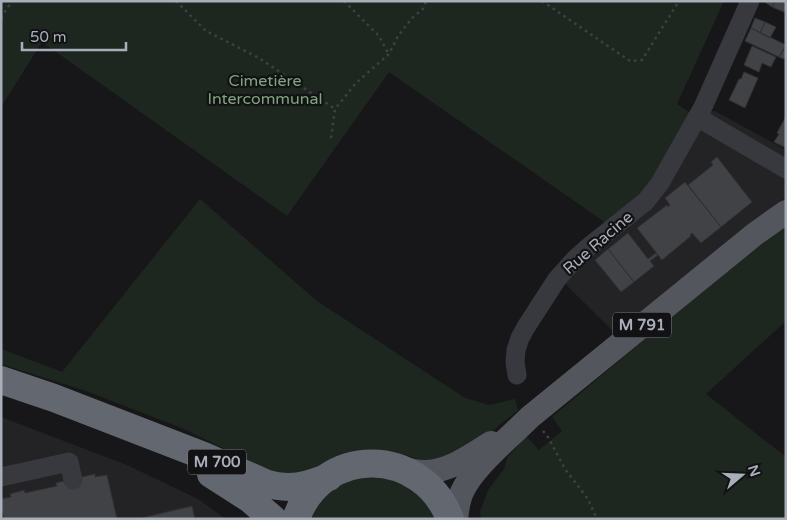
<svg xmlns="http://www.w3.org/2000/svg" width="787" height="520" font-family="'Varela Round',sans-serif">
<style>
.built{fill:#232326}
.green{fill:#1e271f}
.building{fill:#414246;stroke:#313135}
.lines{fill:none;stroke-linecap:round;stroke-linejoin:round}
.path{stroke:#3d4045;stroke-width:2.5;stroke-dasharray:2.5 4;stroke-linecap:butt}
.minor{stroke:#37393e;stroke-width:19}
.major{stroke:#53565d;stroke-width:24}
.highway{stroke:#63676f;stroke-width:28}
.labels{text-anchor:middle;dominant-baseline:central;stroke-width:4.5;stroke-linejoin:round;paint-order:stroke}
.shield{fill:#121214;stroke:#7b8088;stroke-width:1}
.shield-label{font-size:15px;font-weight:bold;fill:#a8afb9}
.park-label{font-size:16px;fill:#7fa57e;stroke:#121214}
.street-label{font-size:16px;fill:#a8afb9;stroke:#121214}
</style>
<rect width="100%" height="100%" fill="#171719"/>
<path class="built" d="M 715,111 L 786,150 L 786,197 L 615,333 L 552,271 L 577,245 L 606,223 L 692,114 Z
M 1,417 L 127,465 L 198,499 L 226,519 L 1,519 Z"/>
<path class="green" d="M 1,1 L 724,1 L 677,104 L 692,114 L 663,167 L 625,210 L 606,223 L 389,72 L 287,216 L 42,42 L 1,107 Z
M 200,199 L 317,301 L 465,398 L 489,405 L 515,399 L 518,410 L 486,436 L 448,456 L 427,462 L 405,455 L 387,452 L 371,451 L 308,475 L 279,476 L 184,429 L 86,391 L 1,364 L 1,349 L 62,372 Z
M 786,225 L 786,321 L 706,394 L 786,457 L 786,519 L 481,519 L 480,512 L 488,490 L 504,469 L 507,458 L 526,436 L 539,450 L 562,431 L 552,417 L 692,300 Z
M 352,476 L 404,480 L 440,519 L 307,519 L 314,504 Z"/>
<path class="building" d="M 763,1 L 775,1 L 772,7 Z
M 775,1 L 786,1 L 786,9 L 784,12 L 772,7 Z
M 755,18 L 765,22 L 760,33 L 751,28 Z
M 765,22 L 776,27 L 770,38 L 760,33 Z
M 751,28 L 786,45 L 779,57 L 745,41 Z
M 752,46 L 776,57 L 771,67 L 762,63 L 759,72 L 744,65 Z
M 785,48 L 786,48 L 786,56 L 784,59 L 779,57 Z
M 744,72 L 758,78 L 745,108 L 729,100 L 739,79 L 741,79 Z
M 786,116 L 786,148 L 774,142 L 779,134 L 777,133 Z
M 717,157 L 752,202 L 721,227 L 688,185 L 713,165 L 711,162 Z
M 685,182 L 721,227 L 701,243 L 692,233 L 690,235 L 691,236 L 662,260 L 637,228 L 667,205 L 668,207 L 670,205 L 665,198 Z
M 628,233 L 648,259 L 656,253 L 658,255 L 650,261 L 654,266 L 634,282 L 608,249 Z
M 608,249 L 634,282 L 621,292 L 595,260 Z
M 95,474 L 95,477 L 107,475 L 117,519 L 4,519 L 1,507 L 1,499 L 11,497 L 10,494 L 24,490 L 25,493 L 57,486 L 56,483 Z
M 192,506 L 195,519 L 137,519 Z"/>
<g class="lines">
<path class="path" d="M 176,1 L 206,31 L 259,58 L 335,109
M 344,1 L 379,36 L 388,53
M 542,1 L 630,61 L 642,60 L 679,1
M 1,18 L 12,1
M 331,138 L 335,109 L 356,83 L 389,54 L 398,36 L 412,18 L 424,8 L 426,1
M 543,431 L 548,437 L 565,469 L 588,499 L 597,519"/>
<path class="minor" d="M 697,117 L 786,169
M 517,375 L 515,362 L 516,350 L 520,338 L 526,327 L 557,279 L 575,259 L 585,250 L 646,201 L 660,183 L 703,107 L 750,1
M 1,477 L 69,462 L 73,480"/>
<path class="major" d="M 402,469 C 410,470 418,472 426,472 C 450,471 472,455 491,443
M 456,519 C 457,510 458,501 462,492 C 473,467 510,437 530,417 L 755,234 L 786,212"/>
<path class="highway" d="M 1,380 L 54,398 L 204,456 L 265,483 C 290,491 306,486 329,477
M 211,474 L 250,499 L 273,519
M 296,519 C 322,444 422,446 450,519"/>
</g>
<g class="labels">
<g class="shield">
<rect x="613" y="312.5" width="58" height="25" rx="4"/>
<rect x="188" y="449.5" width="58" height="25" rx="4"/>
</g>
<g class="shield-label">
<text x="642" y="325">M 791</text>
<text x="217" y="462">M 700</text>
</g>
<g class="park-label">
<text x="265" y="81">Cimetière<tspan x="265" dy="18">Intercommunal</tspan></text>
</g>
<g class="street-label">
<text transform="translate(598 243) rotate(-41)">Rue Racine</text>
</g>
</g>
<rect width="787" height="520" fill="none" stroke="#a8afb9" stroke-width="5"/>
<g transform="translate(742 475) rotate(71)" stroke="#121214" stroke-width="4" paint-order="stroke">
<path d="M0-4L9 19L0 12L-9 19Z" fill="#a8afb9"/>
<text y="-8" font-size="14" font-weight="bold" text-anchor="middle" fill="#a8afb9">N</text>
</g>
<path d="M22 42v8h104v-8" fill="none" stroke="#a8afb9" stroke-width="2.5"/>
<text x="30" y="42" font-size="15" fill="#a8afb9" stroke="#121214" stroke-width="4" paint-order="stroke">50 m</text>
</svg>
